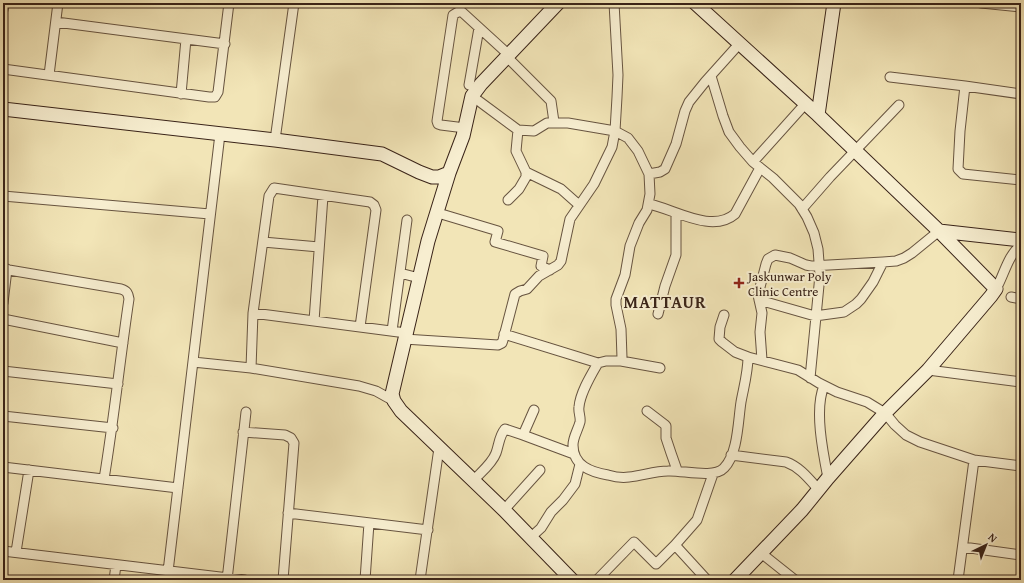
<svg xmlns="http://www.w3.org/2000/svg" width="1024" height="583" font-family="'Gentium Book Plus',serif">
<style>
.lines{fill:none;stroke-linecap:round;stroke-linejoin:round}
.street-casing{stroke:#675440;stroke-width:11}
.secondary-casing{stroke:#392318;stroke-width:15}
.street{stroke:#f7eed0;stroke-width:9}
.secondary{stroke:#f7eed0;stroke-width:13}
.poi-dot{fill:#8f2418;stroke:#f7eed0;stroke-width:1.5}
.labels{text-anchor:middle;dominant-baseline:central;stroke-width:4;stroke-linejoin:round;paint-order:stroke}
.poi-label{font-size:13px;fill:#392318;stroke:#f7eed0;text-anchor:start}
.district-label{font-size:17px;font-weight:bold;letter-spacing:1px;fill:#392318;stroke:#f7eed0}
</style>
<rect width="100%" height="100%" fill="#f2e5b7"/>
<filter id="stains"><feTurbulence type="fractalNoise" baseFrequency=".005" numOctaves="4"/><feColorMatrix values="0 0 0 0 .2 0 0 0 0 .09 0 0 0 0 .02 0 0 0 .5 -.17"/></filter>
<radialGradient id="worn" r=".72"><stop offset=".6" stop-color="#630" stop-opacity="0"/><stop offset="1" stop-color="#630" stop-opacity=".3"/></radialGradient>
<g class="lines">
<g class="street-casing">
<path id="street" d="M 981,3 L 1021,7
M 3,10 L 4,3
M 56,22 L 225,44
M 507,57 L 551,101 L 554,122
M 3,69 L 209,97 L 215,97 L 218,92 L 229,3
M 49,75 L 58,3
M 711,76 L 723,116 L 729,132 L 740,147 L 753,162 L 773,178 L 799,204 L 807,217 L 814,233 L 818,249 L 820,275 L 810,378
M 890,77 L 965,86 L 1021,94
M 469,85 L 479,28
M 965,86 L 960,131 L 958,169 L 963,174 L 1021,180
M 181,94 L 186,39
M 472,96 L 518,130 L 534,131 L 547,123 L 568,123 L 615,131 L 628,138 L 638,151 L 649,174 L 650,194 L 647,210 L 639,223 L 630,246 L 625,275 L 616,299 L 616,305 L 621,329 L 622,358 L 621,361 L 606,361 L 598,363 C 591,375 580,393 579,407 C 578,412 581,417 580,422 C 578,430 573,437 573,445 C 573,466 591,472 608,475 C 615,477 622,478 629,477 C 642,476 654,471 668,471 C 682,470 714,479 724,468 C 738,454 738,421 741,402 C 744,386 748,372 748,357
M 465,128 L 441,125 L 438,124 L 437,121 L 453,15 L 458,12 L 462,12 L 509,55
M 275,140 L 294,3
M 753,162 L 806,103
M 526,172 L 561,189 L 579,205
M 649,174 L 660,172 L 665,169 L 676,144 L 685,111 L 689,102 L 705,82 L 740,43
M 3,196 L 210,214
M 508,200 L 519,189 L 526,177 L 526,172 L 516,151 L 518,130
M 649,204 C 674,209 712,234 735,214 L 760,168
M 802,209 L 830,177 L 899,105
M 438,213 L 498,231 L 495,242 L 543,256 L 541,266 L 550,270
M 263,242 L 319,247
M 3,269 L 121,289 C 127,291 128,293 129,299 C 120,359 114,419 104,479
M 400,273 L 419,278
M 996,289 C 1004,275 1008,255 1021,245
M 1011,297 L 1021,299
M 759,300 L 815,316 L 844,312 L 856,304 L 861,299 L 873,282 L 883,262
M 3,303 L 7,269
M 253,313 L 406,333
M 658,314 L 665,286 L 676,255 L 676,213
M 724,315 L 720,327 L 719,339 L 722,342 L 735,352 L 748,357 L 798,370 L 819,383 L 837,392 L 867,402 L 885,413 L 895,425 L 906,435 L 920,442 L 974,460 L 1021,466
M 3,319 L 123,343
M 314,321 L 323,196
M 392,331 L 407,220
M 504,334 L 598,363
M 404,339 L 498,345 L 502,343 L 503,340 L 515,294 L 520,291 L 527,289 L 539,276 L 558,265 L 561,261 L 570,219 L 594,184 L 612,147 L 615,131 L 617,97 L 618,75 L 614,3
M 762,360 L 760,332 L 762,313 L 758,295 L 766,264 L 768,259 L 775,255 L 790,258 L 806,265 L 811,266 L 883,262 L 896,261 L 904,258 L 912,253 L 939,231
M 621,361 L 660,368
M 193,362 L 251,368 L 359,386 L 376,391 L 394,401
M 251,368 L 253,313 L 269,196 L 274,188 L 370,202 L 374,205 L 376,210 L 360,327
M 928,370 L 1021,382
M 3,371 L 118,384
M 824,386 C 814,409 823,453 828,478
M 647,411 L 664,424 L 666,426 L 666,438 L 671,453 L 677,470
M 3,416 L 113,428
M 243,432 L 285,435 L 291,438 L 294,443 L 283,580
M 523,435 L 574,454
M 731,455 L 786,462 C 800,467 809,479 819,490
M 3,467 L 178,488
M 473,481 C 480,473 492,464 496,453 C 499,445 499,436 505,429 L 523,435 L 534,410
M 504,510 L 540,470
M 288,513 L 428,530
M 530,538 L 541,528 L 551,512 L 563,500 L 575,484 L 580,464
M 675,545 L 697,520 L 713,474
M 963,547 L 1021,555
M 3,551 L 245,580
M 16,552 L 29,470
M 761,553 L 795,580
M 114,580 L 116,565
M 167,580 L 220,134
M 227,580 L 246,412
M 365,580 L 369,523
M 420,580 L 439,448
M 597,580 L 634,542 L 656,564 L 675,545 L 707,580
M 958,580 L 974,460"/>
</g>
<g class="secondary-casing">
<path id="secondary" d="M 558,3 L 481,84 L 472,96 L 463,136 L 449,173 L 428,241 L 392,394 L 394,401 L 401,411 L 504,510 L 572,580
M 695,3 L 818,115
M 834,3 L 818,115 L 939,231 L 1021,240
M 3,109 L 275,140 L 382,154 L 419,172 L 432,177 L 439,177 L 449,173
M 735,580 L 802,510 L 828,478 L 885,413 L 928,370 L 991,296 L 996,289 L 939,231"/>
</g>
<use href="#street" class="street"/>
<use href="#secondary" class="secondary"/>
</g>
<path class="poi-dot" d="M737 277h4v4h4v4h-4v4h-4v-4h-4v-4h4z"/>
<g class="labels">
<g class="poi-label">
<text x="748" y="276">Jaskunwar Poly<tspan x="748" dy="15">Clinic Centre</tspan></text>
</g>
<g class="district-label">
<text x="665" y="301">MATTAUR</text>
</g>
</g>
<rect width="1024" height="583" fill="none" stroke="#f2e5b7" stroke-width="16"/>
<rect x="4" y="4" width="1016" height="575" fill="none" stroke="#392318" stroke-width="2"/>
<rect x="8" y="8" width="1008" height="567" fill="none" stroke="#392318"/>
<g transform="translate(986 545) rotate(43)" stroke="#f7eed0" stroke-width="3" paint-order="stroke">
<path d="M0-3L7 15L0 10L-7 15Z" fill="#392318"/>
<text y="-6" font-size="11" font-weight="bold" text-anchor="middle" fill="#392318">N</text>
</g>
<rect width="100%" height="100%" filter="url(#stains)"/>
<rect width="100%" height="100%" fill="url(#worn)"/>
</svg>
